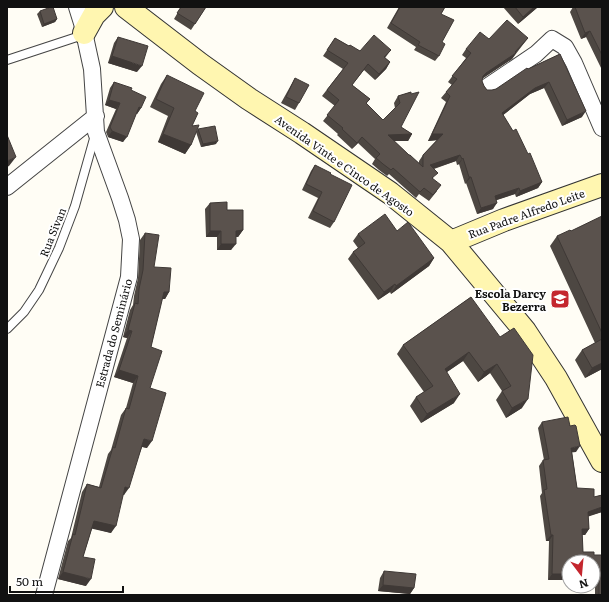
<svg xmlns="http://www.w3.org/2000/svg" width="609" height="602" font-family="Literata,serif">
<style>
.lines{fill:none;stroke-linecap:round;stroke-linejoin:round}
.lane-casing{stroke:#444;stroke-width:10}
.street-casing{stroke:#444;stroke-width:18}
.secondary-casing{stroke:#333;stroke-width:24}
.lane{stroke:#fff;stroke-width:8}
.street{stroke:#fff;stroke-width:16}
.secondary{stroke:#fff6b0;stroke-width:22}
.wall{fill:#4d4742}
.shaded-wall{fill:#3f3936}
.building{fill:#5a524d;stroke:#3f3936}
.labels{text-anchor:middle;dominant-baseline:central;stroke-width:4;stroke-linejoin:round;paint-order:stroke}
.street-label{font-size:11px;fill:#111;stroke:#fff}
.poi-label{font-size:11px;font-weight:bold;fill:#111;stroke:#fff;text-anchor:end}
</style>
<rect width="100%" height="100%" fill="#fffdf5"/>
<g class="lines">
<g class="lane-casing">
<path id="lane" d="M 7,60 L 83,35
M 7,329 L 24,312 L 39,290 L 59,248 L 75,206 L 95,135"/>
</g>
<g class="street-casing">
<path id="street" d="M 487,87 L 536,54 L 552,39 L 565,47 L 574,63 L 602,128
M 7,187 L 96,116
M 44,595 L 129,277 L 131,239 L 127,220 L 120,198 L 96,132 L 92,69 L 82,23 L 77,7"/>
</g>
<g class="secondary-casing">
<path id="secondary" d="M 126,7 L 200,64 L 249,99 L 302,133 L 390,193 L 451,242 L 525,331 L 556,378 L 602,461
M 84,33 L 94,15 L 102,7
M 451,242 L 504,220 L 602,185"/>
</g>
<use href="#lane" class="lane"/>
<use href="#street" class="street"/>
<use href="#secondary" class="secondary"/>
</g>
<path class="wall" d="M 181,7 L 206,7 L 191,30 L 174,19 Z
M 399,7 L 445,7 L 441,14 L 442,42 L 439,56 L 435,61 L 414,50 L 416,47 L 387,28 Z
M 503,7 L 538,7 L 518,24 Z
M 573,7 L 602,7 L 602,70 L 586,37 L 581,39 L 570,12 Z
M 40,11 L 57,19 L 55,22 L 42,27 L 37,14 Z
M 118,37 L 137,72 L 108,63 L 114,43 Z
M 335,38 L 349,46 L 360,51 L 391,50 L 385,58 L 390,62 L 386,69 L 375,80 L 364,70 L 352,85 L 370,99 L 366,104 L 383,120 L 395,108 L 394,103 L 398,96 L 411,92 L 401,127 L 412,134 L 408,141 L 394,141 L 409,155 L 419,163 L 419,161 L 423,155 L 437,140 L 428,141 L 446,102 L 441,98 L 452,85 L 448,82 L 466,58 L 462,55 L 466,49 L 489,39 L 528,38 L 512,59 L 482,79 L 482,81 L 484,86 L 487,90 L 492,90 L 496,89 L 528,69 L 560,54 L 582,117 L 562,126 L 544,88 L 530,94 L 503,115 L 542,182 L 538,188 L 516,197 L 515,194 L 496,200 L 493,209 L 477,214 L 466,183 L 465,184 L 459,164 L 457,165 L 456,161 L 434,169 L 433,179 L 437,191 L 429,201 L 419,194 L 416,198 L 389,174 L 387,176 L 379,170 L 372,164 L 375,159 L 358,143 L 352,149 L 337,135 L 338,134 L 323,121 L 335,106 L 322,96 L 343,69 L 323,56 Z
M 167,75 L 195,111 L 192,126 L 191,145 L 185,154 L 158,142 L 168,116 L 150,107 L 161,84 Z
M 295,78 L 299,103 L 295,110 L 281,103 L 291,85 Z
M 114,82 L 131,90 L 141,108 L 137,114 L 136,113 L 123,142 L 108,137 L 106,132 L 116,109 L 105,105 L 110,88 Z
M 198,129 L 216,144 L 201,147 L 196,132 Z
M 315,165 L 330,174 L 334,222 L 330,228 L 308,218 L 318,198 L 302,190 L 311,171 Z
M 210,203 L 227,210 L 243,230 L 238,237 L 236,237 L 231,250 L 217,250 L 217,237 L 206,237 L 205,209 Z
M 602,215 L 602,369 L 585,378 L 575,360 L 582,350 L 595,343 L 550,246 L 557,236 L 571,231 L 601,217 Z
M 397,231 L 434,258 L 429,266 L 391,294 L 390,292 L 378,300 L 348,259 L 353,252 L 358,248 L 353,241 L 358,234 Z
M 145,233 L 154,267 L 169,292 L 165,299 L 162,299 L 151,347 L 150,388 L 147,448 L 142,447 L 124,495 L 123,495 L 111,533 L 92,528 L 83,557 L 86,586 L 58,579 L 68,541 L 71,538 L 82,492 L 87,484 L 99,487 L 108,454 L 111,450 L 121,415 L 126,408 L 133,383 L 114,377 L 127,338 L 123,337 L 130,310 L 133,305 L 134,296 L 138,278 L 140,240 Z
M 471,297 L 522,408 L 506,418 L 496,400 L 502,391 L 490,373 L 478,382 L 463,361 L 447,372 L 454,403 L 421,423 L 410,406 L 416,397 L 424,392 L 397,354 L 403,345 Z
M 542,422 L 576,452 L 572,452 L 577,488 L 594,497 L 602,495 L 602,512 L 588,516 L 589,529 L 585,535 L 582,535 L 583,552 L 594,555 L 602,555 L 602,595 L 595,595 L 595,581 L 593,581 L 593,562 L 548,580 L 549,541 L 546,541 L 540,496 L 542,493 L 539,466 L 543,460 L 544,460 L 538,428 Z
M 384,571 L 414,588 L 410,594 L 378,591 L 380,578 Z"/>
<path class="shaded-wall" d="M 534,7 L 538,7 L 518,24 L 523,17 Z
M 57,19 L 55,22 L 42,27 L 44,24 Z
M 590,31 L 586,37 L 581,39 L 585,33 Z
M 528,38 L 523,44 L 515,53 L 516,53 L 512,59 L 481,79 L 479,82 L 486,73 L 515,52 Z
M 112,56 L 142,66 L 137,72 L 108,63 Z
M 390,62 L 386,69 L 375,80 L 379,74 Z
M 549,82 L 544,88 L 530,94 L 498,119 L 502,113 L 535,88 Z
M 109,100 L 120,103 L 116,109 L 105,105 Z
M 139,107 L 141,108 L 137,114 L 135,112 Z
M 586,111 L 582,117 L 562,126 L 567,120 Z
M 112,131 L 127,137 L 123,142 L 108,137 Z
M 163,134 L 191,145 L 185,154 L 158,142 Z
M 412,134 L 408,141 L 383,141 L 388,135 Z
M 432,134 L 443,134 L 439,140 L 428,141 Z
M 362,137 L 358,143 L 352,149 Z
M 218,141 L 216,144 L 201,147 L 203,144 Z
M 460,155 L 456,161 L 426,171 L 430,165 Z
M 16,157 L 9,166 L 7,167 L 7,161 Z
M 463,158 L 459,164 L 457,165 L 462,159 Z
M 469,177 L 471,177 L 466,183 L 465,184 Z
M 542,182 L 538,188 L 516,197 L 520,191 Z
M 519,188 L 515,194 L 491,202 L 495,196 Z
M 497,203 L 493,209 L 477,214 L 481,208 Z
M 243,230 L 238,237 L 231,237 L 236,231 Z
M 210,231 L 221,231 L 217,237 L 206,237 Z
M 221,244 L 236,244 L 231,250 L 217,250 Z
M 434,258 L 429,266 L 391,294 L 396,286 Z
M 395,284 L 390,292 L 378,300 L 384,292 Z
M 164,292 L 169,292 L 165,299 L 159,299 Z
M 128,330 L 132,331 L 127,338 L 123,337 Z
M 469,352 L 463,361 L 438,378 L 445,369 Z
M 602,363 L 602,369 L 585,378 L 592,368 Z
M 497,364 L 490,373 L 478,382 L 484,372 Z
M 119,370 L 138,376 L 133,383 L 114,377 Z
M 460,394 L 454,403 L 421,423 L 427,414 Z
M 528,399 L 522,408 L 506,418 L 512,408 Z
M 144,439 L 152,441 L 147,448 L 139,446 Z
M 580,446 L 576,452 L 567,453 L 571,448 Z
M 125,487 L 129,488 L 124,495 L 120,494 Z
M 602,507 L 602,512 L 584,518 L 588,512 Z
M 94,521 L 116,526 L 111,533 L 89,528 Z
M 582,529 L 589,529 L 585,535 L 578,535 Z
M 551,535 L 553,535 L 549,541 L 546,541 Z
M 63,572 L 91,579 L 86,586 L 58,579 Z
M 552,574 L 569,574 L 569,580 L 548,580 Z
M 593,575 L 599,575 L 595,581 L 593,581 Z
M 383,585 L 414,588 L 410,594 L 378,591 Z"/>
<path class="building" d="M 51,7 L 53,7 L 57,19 L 44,24 L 40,11 Z
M 181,7 L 206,7 L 195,24 L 177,13 Z
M 400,7 L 445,7 L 441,14 L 454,20 L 442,42 L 445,44 L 439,56 L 418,45 L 420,42 L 391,23 Z
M 515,7 L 534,7 L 523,17 Z
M 575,7 L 602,7 L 602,55 L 590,31 L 585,33 Z
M 507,20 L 528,38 L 515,52 L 516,53 L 486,73 L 483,76 L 482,81 L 484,86 L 487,90 L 492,90 L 496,89 L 527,68 L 528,69 L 560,54 L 586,111 L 567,120 L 549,82 L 535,88 L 502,113 L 513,131 L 516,129 L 528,154 L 530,153 L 542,182 L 520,191 L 519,188 L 495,196 L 497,203 L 481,208 L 471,177 L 469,177 L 463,158 L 462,159 L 460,155 L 430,165 L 438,173 L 432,178 L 441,185 L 433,195 L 424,188 L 420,192 L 393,168 L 391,170 L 383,164 L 376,158 L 380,154 L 362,137 L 357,143 L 342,129 L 343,128 L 327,115 L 339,100 L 327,90 L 348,63 L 327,50 L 335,38 L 349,46 L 350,45 L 360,51 L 374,35 L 391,50 L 384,57 L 390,62 L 379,74 L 368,64 L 352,85 L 370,99 L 366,103 L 383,120 L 400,103 L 398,96 L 411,92 L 411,94 L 419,92 L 401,127 L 412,134 L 388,135 L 409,155 L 410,155 L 423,167 L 423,155 L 443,134 L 432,134 L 450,96 L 446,92 L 457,79 L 452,76 L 471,53 L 466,49 L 480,32 L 489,39 Z
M 118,37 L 148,46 L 142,66 L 112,56 Z
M 167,75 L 204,93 L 195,111 L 198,113 L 192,126 L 199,125 L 191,145 L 163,134 L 174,108 L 156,99 Z
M 295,78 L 309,85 L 299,103 L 286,97 Z
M 114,82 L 132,88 L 131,90 L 146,97 L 141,108 L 139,107 L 127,137 L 112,131 L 110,127 L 120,103 L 109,100 Z
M 215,126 L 218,141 L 203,144 L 198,129 Z
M 7,135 L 16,157 L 7,161 Z
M 315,165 L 331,173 L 330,174 L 352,185 L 334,222 L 313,211 L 322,192 L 306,184 Z
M 227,202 L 227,210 L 243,210 L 243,230 L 236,231 L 236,244 L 221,244 L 221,231 L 210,231 L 210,203 Z
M 385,214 L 397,231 L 408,222 L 434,258 L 396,286 L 395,284 L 384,292 L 353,252 L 365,243 L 358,234 Z
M 602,216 L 602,333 L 557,236 L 570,230 L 571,231 Z
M 145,233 L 159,235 L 154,267 L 171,268 L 169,292 L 164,292 L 151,347 L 162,351 L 150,388 L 166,393 L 152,441 L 144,439 L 129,488 L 125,487 L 116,526 L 94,521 L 83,557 L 95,559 L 91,579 L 63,572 L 73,534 L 75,535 L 87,484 L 101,488 L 113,447 L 115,448 L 126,408 L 129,409 L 138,376 L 119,370 L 132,331 L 128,330 L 135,303 L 138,304 L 139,289 L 143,270 Z
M 471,297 L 500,337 L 514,328 L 533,355 L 528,399 L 512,408 L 502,391 L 511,386 L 497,364 L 484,372 L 469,352 L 445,369 L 460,394 L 427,414 L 416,397 L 433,386 L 403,345 Z
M 602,339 L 602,363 L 592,368 L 582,350 Z
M 568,417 L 570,426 L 575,425 L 576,426 L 580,446 L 571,448 L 577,488 L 594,489 L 594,497 L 602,495 L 602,507 L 588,512 L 589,529 L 582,529 L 583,552 L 594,552 L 594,555 L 602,555 L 602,595 L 599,595 L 599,575 L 593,575 L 593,562 L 569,562 L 569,574 L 552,574 L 553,535 L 551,535 L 544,490 L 547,489 L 543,460 L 549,459 L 542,422 Z
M 384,571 L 416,574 L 414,588 L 383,585 Z"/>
<defs>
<g id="school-square" transform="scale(1)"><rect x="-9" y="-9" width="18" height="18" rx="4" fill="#c4262e" stroke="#fff"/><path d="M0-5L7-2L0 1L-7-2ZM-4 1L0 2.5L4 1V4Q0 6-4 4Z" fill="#fff"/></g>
</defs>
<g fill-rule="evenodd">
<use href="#school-square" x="560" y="299"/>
</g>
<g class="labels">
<g class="street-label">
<text transform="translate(345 165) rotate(35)">Avenida Vinte e Cinco de Agosto</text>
<text transform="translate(526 213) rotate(-20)">Rua Padre Alfredo Leite</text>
<text transform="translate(52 232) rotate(-68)">Rua Sivan</text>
<text transform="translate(113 333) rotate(-75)">Estrada do Seminário</text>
</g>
<g class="poi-label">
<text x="546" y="293">Escola Darcy<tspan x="546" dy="13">Bezerra</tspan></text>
</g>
</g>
<rect width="609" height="602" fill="none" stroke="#111111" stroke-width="16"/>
<g transform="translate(581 574) rotate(164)"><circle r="19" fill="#ffffff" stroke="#a0a0a0"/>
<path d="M0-3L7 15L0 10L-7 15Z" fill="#c4262e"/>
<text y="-6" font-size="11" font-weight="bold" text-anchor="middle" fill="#111111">N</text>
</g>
<path d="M10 586v6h113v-6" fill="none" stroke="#111111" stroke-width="2"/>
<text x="16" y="586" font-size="12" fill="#111111" stroke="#ffffff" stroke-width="3" paint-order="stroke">50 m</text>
</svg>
